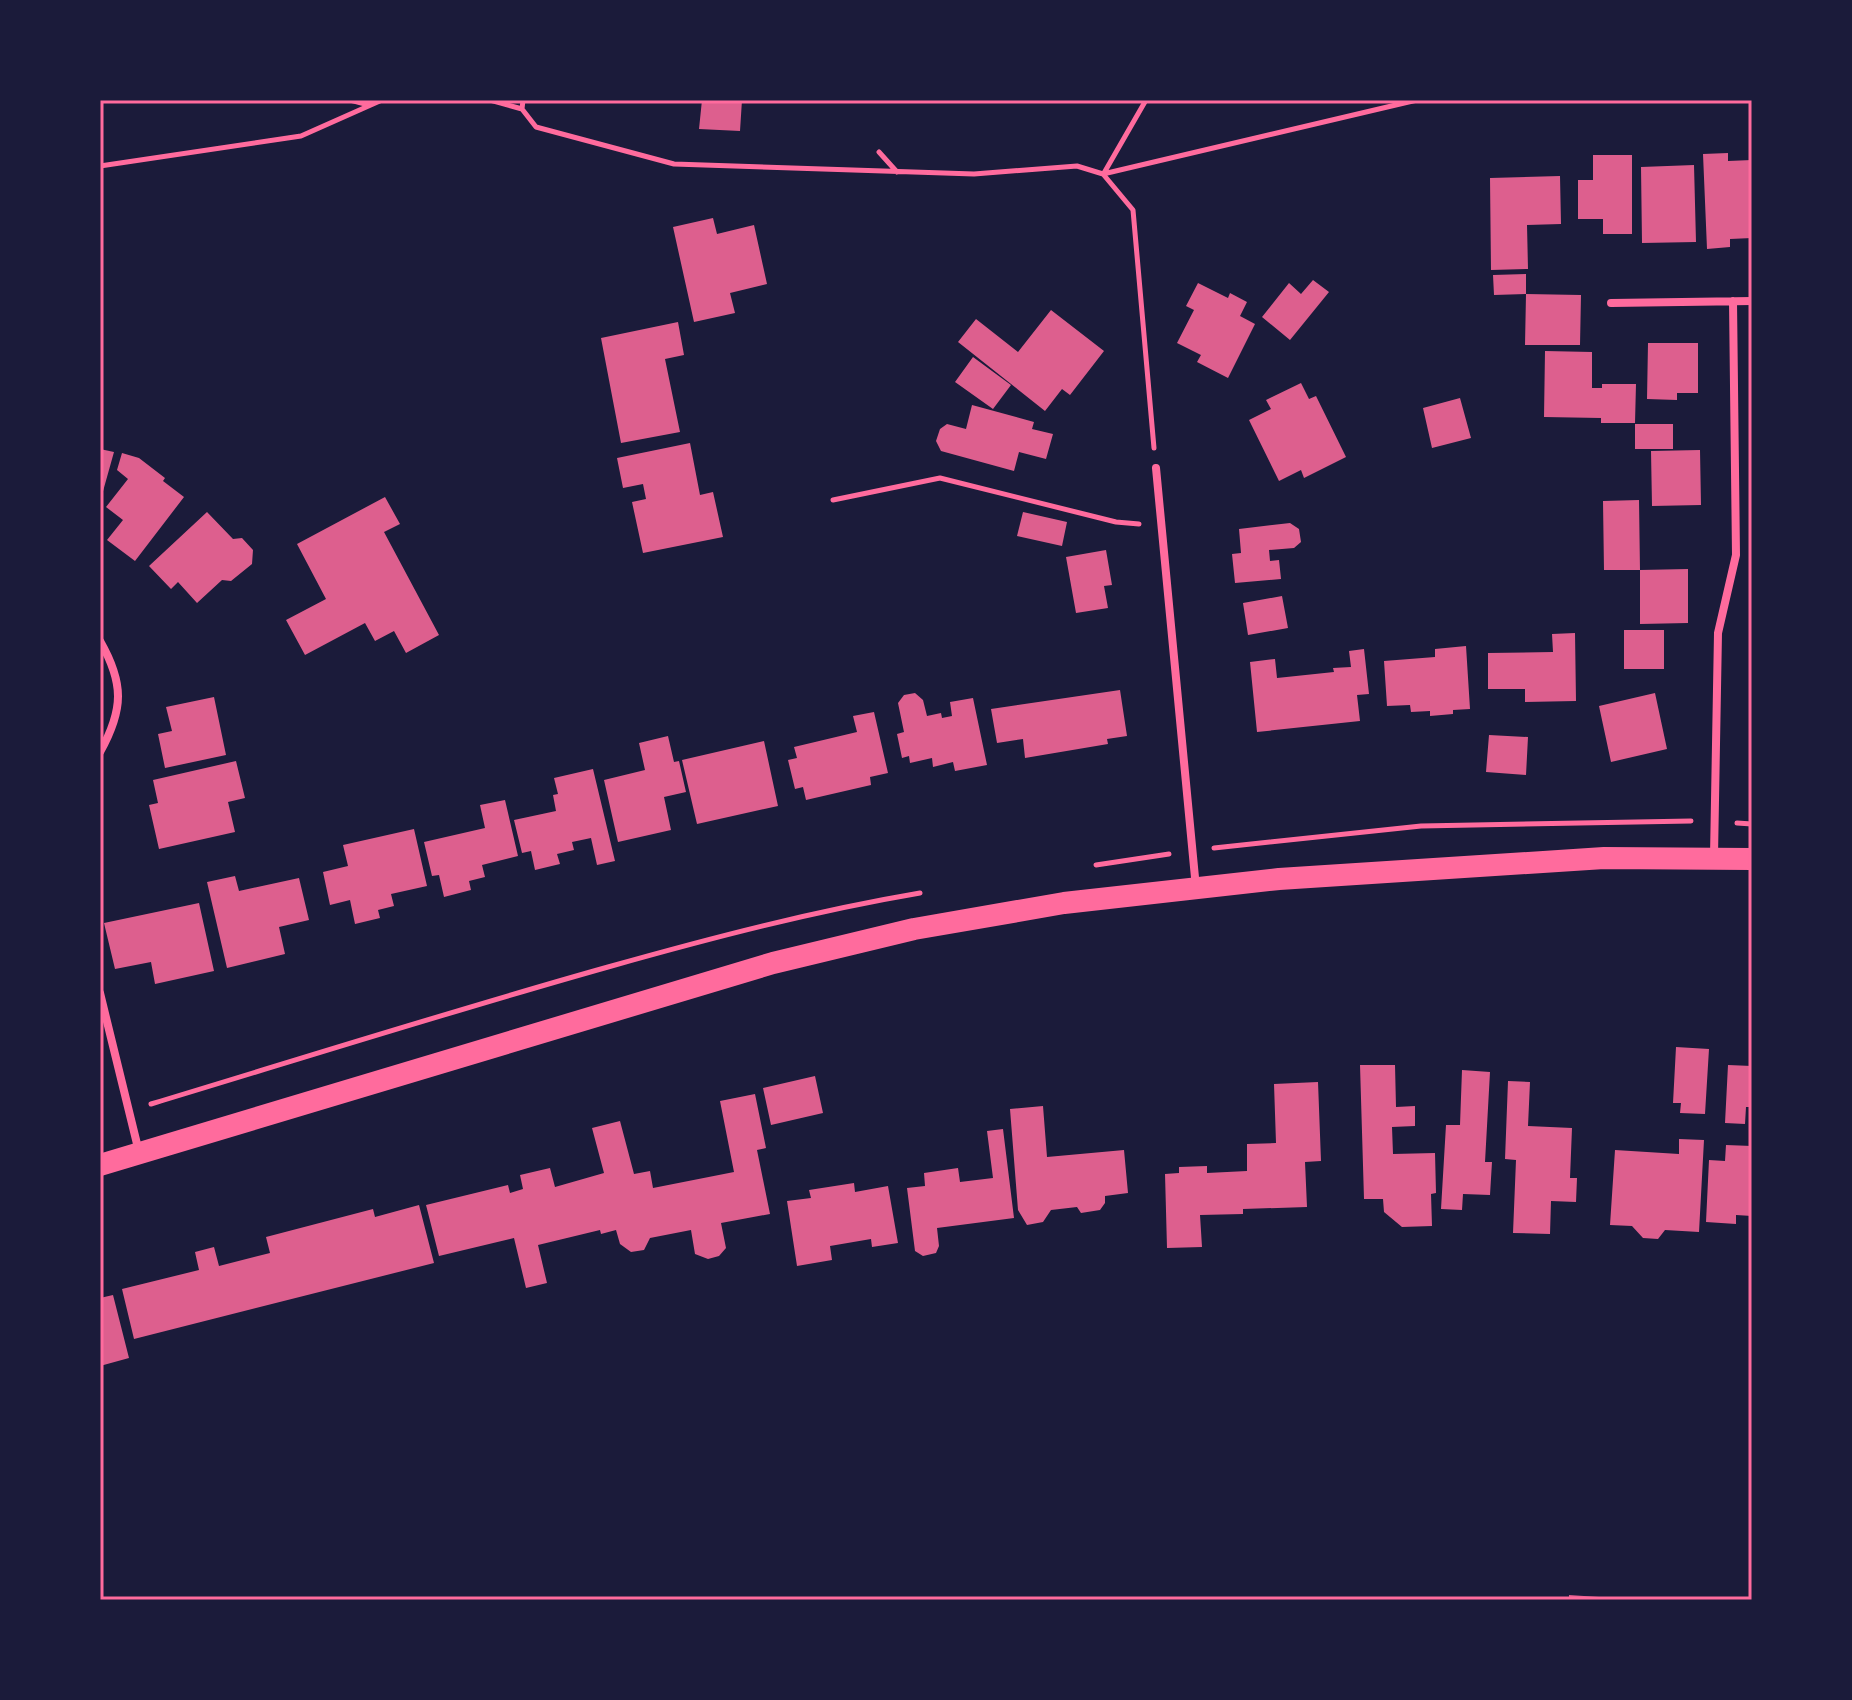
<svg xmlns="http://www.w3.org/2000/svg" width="1852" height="1700" font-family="'DM Sans',sans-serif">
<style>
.building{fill:#dd5f8e}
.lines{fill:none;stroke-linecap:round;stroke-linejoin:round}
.path{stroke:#ff6b9d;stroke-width:5}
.minor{stroke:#ff6b9d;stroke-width:8}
.trunk{stroke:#ff6b9d;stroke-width:22}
.neatline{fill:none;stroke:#ff6b9d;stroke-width:3}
</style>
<rect width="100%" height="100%" fill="#1b1b3a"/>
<path class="building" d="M 702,100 L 742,100 L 740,131 L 699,129 Z
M 1728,153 L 1728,161 L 1752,160 L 1752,238 L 1730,239 L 1730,247 L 1707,249 L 1703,154 Z
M 1593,155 L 1632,155 L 1632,234 L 1603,234 L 1603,219 L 1578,219 L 1578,180 L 1593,180 Z
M 1694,165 L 1696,242 L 1642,243 L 1641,167 Z
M 1560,176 L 1561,224 L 1527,225 L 1528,269 L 1491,270 L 1490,178 Z
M 713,218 L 717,234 L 754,225 L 767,284 L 730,293 L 735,313 L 694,322 L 673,227 Z
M 1526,274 L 1526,294 L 1494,295 L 1493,275 Z
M 1313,280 L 1329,292 L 1290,340 L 1262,317 L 1289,283 L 1301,294 Z
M 1198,283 L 1228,298 L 1230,293 L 1247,302 L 1240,316 L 1255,324 L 1228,378 L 1197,362 L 1201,355 L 1177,343 L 1194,310 L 1186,306 Z
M 1526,294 L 1581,295 L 1580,345 L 1525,345 Z
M 1051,310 L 1104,351 L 1070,395 L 1062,389 L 1045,411 L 958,342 L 976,319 L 1018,352 Z
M 678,322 L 684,355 L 665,359 L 680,432 L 621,443 L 601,338 Z
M 1648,343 L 1698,343 L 1698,393 L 1677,393 L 1677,400 L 1647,399 Z
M 1545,351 L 1592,352 L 1592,388 L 1602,388 L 1602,384 L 1636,384 L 1635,423 L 1601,423 L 1601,418 L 1544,417 Z
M 973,357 L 1011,385 L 993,409 L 955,382 Z
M 1301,383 L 1309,399 L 1316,396 L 1346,457 L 1304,478 L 1301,470 L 1279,481 L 1249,420 L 1271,409 L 1266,400 Z
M 1460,398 L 1471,438 L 1432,448 L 1423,408 Z
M 972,405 L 1034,422 L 1032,429 L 1053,434 L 1046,459 L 1019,452 L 1014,471 L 941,451 L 936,441 L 940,429 L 947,424 L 966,429 Z
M 1635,424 L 1673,424 L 1673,449 L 1635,449 Z
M 690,443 L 700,495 L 713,492 L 723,537 L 643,553 L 632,502 L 646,499 L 643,484 L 623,488 L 617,458 Z
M 100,449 L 114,452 L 100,502 Z
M 1700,450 L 1701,505 L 1652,506 L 1651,451 Z
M 122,453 L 139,458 L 165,478 L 163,481 L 184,497 L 135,561 L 107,540 L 123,520 L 106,507 L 128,479 L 117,470 Z
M 385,497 L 400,524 L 384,532 L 439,635 L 406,653 L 394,631 L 375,641 L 365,623 L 305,655 L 286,620 L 326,599 L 297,544 Z
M 1639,500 L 1640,570 L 1688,569 L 1688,623 L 1640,624 L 1640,570 L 1604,570 L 1603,501 Z
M 207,512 L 233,539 L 242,538 L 253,550 L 252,564 L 231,581 L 222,580 L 197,603 L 178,582 L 171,589 L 149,566 Z
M 1023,512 L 1067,522 L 1062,546 L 1017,536 Z
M 1290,523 L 1299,529 L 1301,542 L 1294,548 L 1269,550 L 1270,561 L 1279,560 L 1281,579 L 1235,583 L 1232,554 L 1241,553 L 1239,529 Z
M 1106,550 L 1112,585 L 1104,586 L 1108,608 L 1076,613 L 1066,557 Z
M 1282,596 L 1288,628 L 1248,635 L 1243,603 Z
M 1624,630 L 1664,630 L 1664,669 L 1624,669 Z
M 1575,633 L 1576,701 L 1525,702 L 1525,689 L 1488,689 L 1488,653 L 1553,652 L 1552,634 Z
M 1466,646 L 1470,709 L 1453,710 L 1453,714 L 1430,716 L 1430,711 L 1411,712 L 1410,705 L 1387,706 L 1384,661 L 1435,657 L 1435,649 Z
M 1364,649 L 1369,694 L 1357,695 L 1360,721 L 1257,732 L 1250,662 L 1275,659 L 1277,678 L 1334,672 L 1333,668 L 1351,667 L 1349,651 Z
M 1120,690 L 1127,736 L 1107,739 L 1108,744 L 1025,758 L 1023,739 L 997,743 L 991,709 Z
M 915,693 L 923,700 L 927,716 L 941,713 L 942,718 L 952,716 L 950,702 L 973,698 L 987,765 L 955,771 L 953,762 L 933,767 L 932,758 L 910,763 L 909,756 L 902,758 L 897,734 L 904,732 L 898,703 L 904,695 Z
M 1655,693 L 1667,749 L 1611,762 L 1599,706 Z
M 214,697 L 226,755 L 165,768 L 158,734 L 172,731 L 166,707 Z
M 874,712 L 888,773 L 870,777 L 871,785 L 806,800 L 803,787 L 795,789 L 788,760 L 797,758 L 794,747 L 857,732 L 853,716 Z
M 1489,735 L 1528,737 L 1526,775 L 1486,772 Z
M 668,736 L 674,762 L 679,761 L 686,792 L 664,797 L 671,830 L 618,842 L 604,780 L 645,770 L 639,743 Z
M 764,741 L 778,806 L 697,824 L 682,760 Z
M 236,761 L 245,798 L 228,802 L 235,832 L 159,849 L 149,805 L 158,803 L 153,780 Z
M 593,769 L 615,861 L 597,865 L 591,838 L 572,842 L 574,850 L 557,854 L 560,864 L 535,870 L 531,851 L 522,853 L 514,820 L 556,811 L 553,795 L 558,794 L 554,778 Z
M 505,800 L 518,856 L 482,865 L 485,877 L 469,881 L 471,890 L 444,897 L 439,875 L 432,876 L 424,842 L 485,828 L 480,805 Z
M 414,829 L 427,886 L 391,894 L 394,906 L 378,910 L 380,918 L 355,924 L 350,900 L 330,905 L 323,872 L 348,866 L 343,845 Z
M 235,876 L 239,891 L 299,878 L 309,920 L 279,927 L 285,954 L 227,968 L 207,882 Z
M 199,903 L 214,971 L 155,984 L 151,962 L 115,969 L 104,923 Z
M 1676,1047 L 1709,1049 L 1705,1114 L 1680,1113 L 1681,1103 L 1673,1103 Z
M 1360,1065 L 1395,1065 L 1396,1107 L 1415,1106 L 1415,1126 L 1392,1127 L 1393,1154 L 1435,1153 L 1436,1193 L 1431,1194 L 1432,1226 L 1402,1227 L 1384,1212 L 1383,1199 L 1364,1199 Z
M 1728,1065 L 1752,1066 L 1752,1107 L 1746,1107 L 1745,1124 L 1725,1123 Z
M 1462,1070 L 1490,1072 L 1485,1162 L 1492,1162 L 1490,1195 L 1463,1194 L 1462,1210 L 1441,1209 L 1446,1125 L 1460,1125 Z
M 815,1076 L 823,1113 L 771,1125 L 763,1088 Z
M 1508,1081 L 1530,1082 L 1528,1126 L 1572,1128 L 1570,1178 L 1577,1178 L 1576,1202 L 1551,1201 L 1550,1234 L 1513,1233 L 1516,1160 L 1505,1159 Z
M 1318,1082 L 1321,1161 L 1305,1162 L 1307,1207 L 1243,1209 L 1243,1214 L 1200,1215 L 1202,1247 L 1167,1248 L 1165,1174 L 1179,1173 L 1179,1167 L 1207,1166 L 1207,1173 L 1247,1171 L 1247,1144 L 1276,1143 L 1274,1084 Z
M 755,1094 L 766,1148 L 757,1150 L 770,1214 L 721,1223 L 726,1248 L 719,1256 L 708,1259 L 695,1254 L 691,1230 L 650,1238 L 644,1250 L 631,1252 L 620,1244 L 616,1230 L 601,1234 L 600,1230 L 538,1245 L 547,1283 L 526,1288 L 514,1238 L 439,1256 L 426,1205 L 508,1185 L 510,1193 L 523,1189 L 520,1175 L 550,1168 L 555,1187 L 604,1173 L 592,1128 L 620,1121 L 634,1174 L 650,1171 L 653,1188 L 734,1172 L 720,1101 Z
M 1043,1106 L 1047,1157 L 1124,1150 L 1128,1193 L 1105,1196 L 1105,1203 L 1100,1210 L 1081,1213 L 1077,1207 L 1051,1210 L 1043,1222 L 1027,1225 L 1018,1210 L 1010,1109 Z
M 1003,1129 L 1014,1218 L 937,1228 L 939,1246 L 936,1253 L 923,1256 L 915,1251 L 907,1188 L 925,1186 L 924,1173 L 958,1168 L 960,1182 L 993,1178 L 987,1131 Z
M 1679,1139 L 1704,1140 L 1699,1232 L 1665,1230 L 1658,1239 L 1643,1238 L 1632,1226 L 1610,1225 L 1615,1150 L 1679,1154 Z
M 1726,1145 L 1752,1146 L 1752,1216 L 1736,1215 L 1736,1224 L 1706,1222 L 1709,1160 L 1725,1161 Z
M 854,1183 L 855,1192 L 888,1186 L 898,1243 L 872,1247 L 871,1239 L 830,1246 L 832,1260 L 797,1266 L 787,1201 L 811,1198 L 809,1190 Z
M 419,1205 L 434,1263 L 134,1339 L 122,1289 L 199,1270 L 195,1252 L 214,1247 L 219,1266 L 270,1253 L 266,1237 L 373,1209 L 375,1217 Z
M 113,1295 L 129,1358 L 100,1366 L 100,1298 Z
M 1569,1595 L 1614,1598 L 1614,1600 L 1569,1600 Z"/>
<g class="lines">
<path class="path" d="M 350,100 L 369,105
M 490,100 L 522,109
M 523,100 L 522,109 L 536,127 L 674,164 L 974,174 L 1077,166 L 1103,174 L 1133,210 L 1154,448
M 879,152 L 897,172
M 100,166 L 301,136 L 382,100
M 1104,173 L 1146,100
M 1103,174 L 1417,100
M 833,500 L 940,478 L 1116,522 L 1139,524
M 1737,823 L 1752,824
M 1214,848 L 1421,826 L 1691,821
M 1096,865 L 1169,854
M 151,1104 C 303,1058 455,1010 608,967 C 711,938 814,911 920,893"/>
<path class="minor" d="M 1611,303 L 1752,301
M 1156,468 L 1196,888
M 100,641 C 124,683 124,709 100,752
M 1714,856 L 1718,633 L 1736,555 L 1733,301
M 100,993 L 139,1152"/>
<path class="trunk" d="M 100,1165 L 773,963 L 914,929 L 1064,903 L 1279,879 L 1604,858 L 1752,859"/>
</g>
<rect width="1852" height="1700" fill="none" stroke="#1b1b3a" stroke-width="204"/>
<rect x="102" y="102" width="1648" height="1496" class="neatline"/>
</svg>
